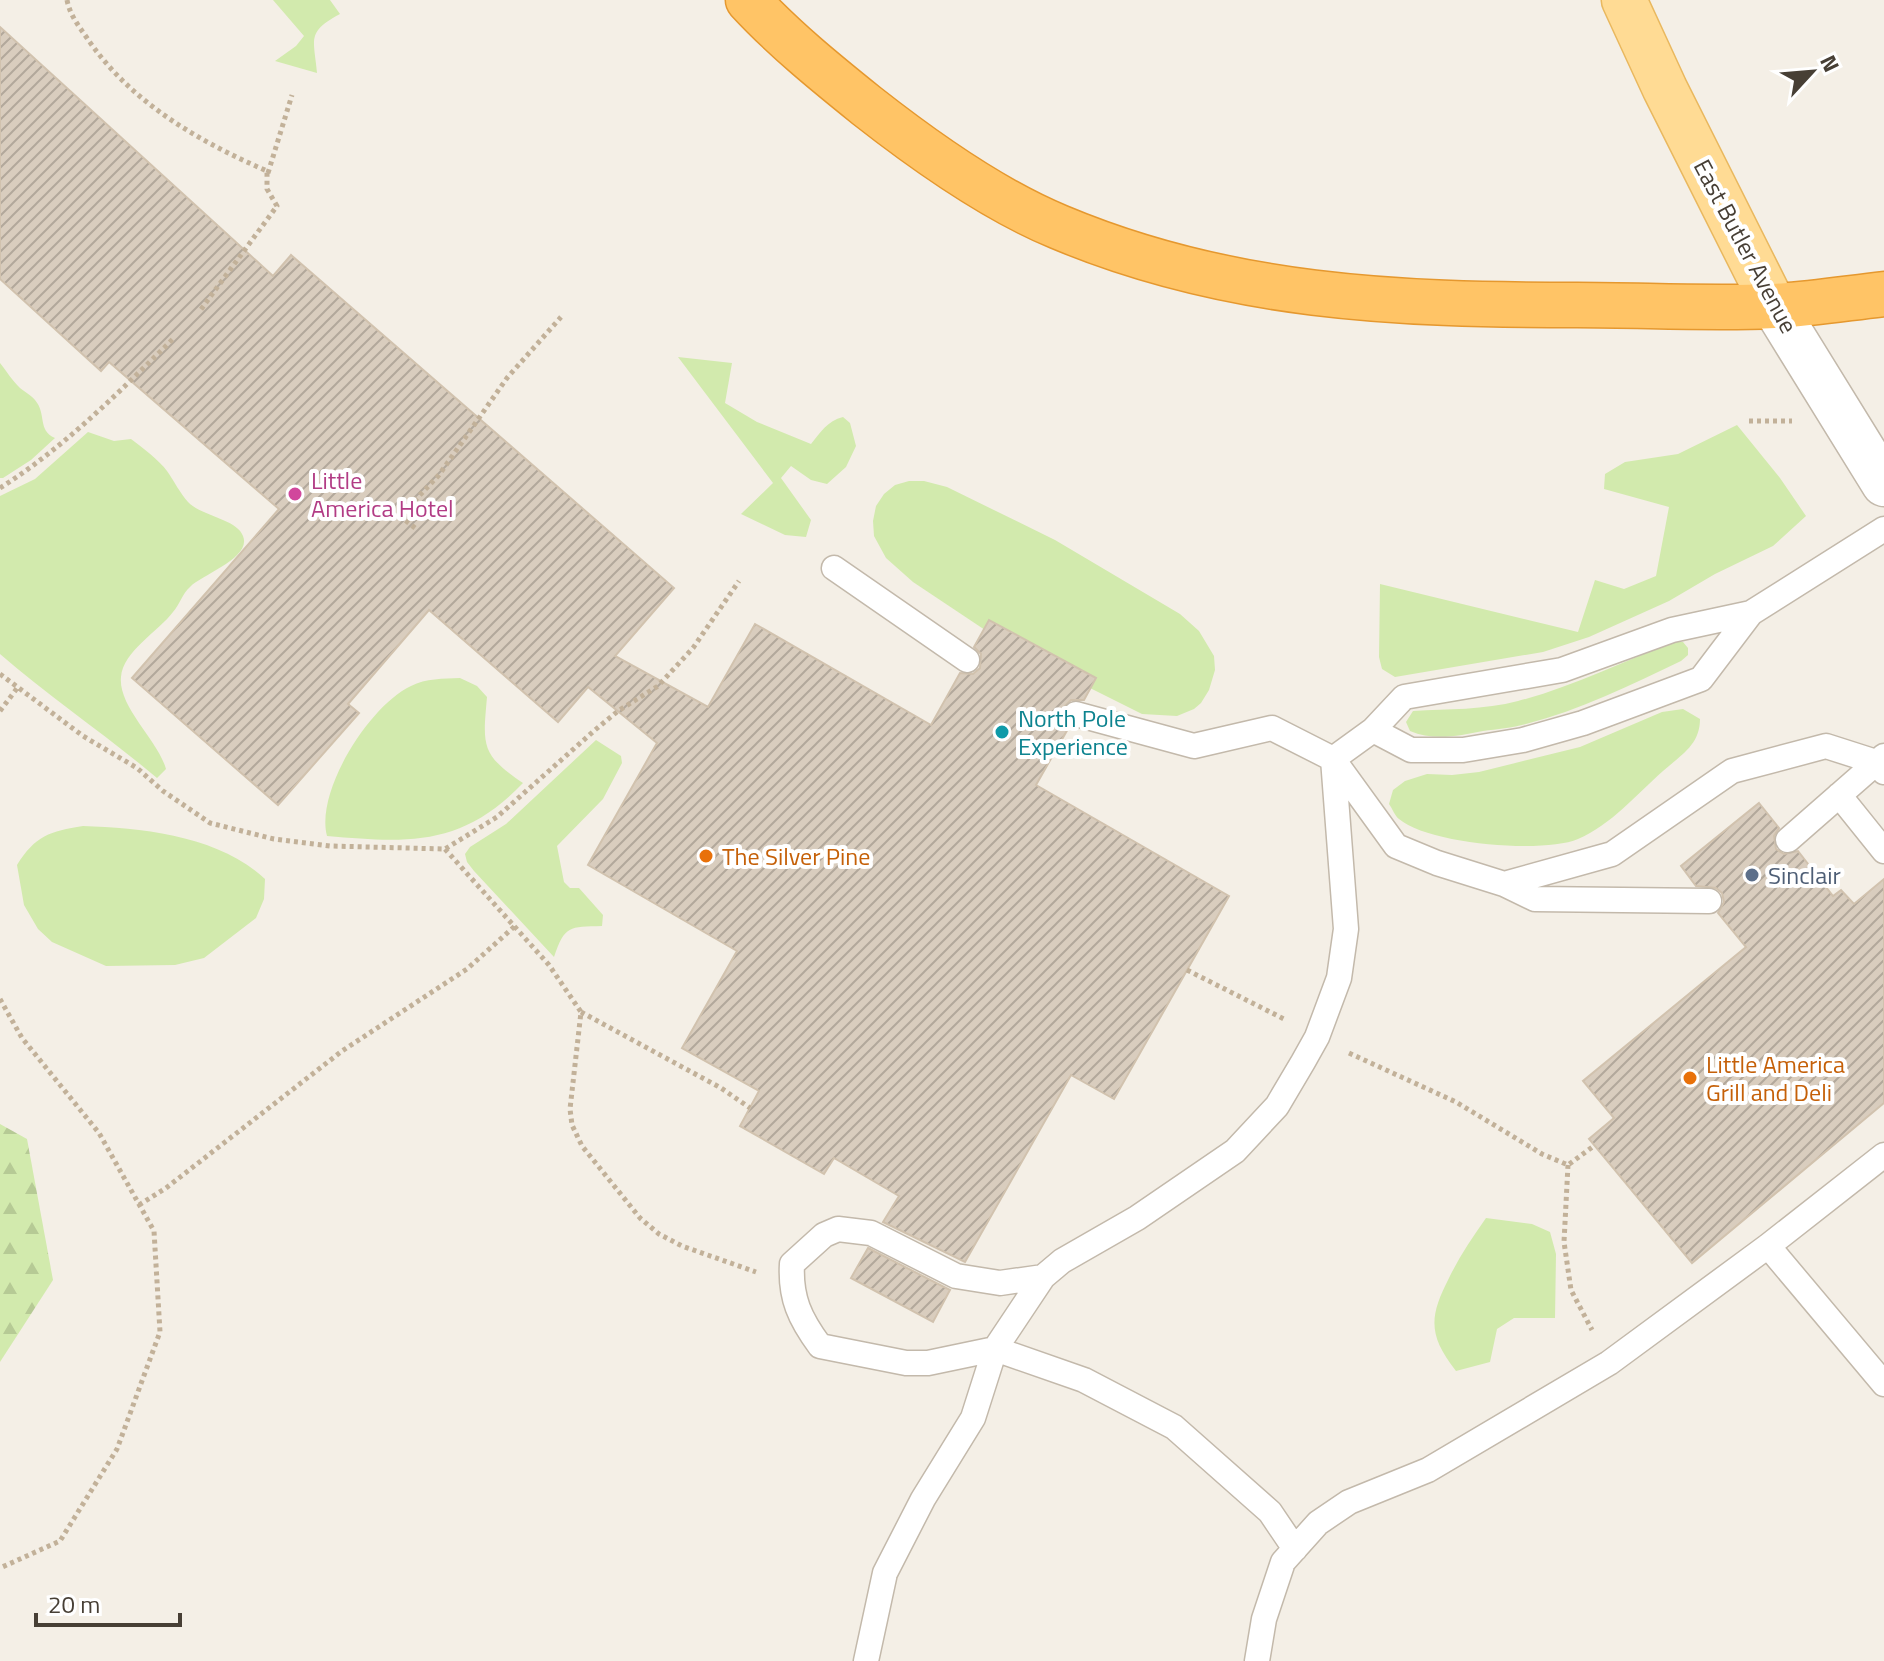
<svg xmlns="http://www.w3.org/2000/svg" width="1884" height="1661" font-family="'Titillium Web',sans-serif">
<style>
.green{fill:#d2eaad}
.forest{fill:url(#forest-firs)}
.building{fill:url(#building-hatch);stroke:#d1c2ae;stroke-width:2}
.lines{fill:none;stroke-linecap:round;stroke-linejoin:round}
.service-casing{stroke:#c3b9ab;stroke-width:27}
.tertiary-casing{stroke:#c3b9ab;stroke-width:47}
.primary-casing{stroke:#e9b85f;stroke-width:47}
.motorway-casing{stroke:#e5982f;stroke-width:47}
.path{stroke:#c2b199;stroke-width:5;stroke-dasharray:4 4;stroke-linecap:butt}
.service{stroke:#fff;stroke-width:24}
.tertiary{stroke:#fff;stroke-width:44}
.primary{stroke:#ffdb94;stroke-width:44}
.motorway{stroke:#ffc466;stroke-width:44}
.hotel-dot{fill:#d1479c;stroke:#fff;stroke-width:3}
.culture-dot{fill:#0f9aa8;stroke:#fff;stroke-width:3}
.food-dot{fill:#e8710a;stroke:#fff;stroke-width:3}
.service-dot{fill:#5c6f8a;stroke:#fff;stroke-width:3}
.labels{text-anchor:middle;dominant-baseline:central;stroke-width:8;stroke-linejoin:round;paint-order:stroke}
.street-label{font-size:24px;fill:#473f35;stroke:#fff}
.hotel-label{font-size:24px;fill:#b23c85;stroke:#fff;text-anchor:start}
.culture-label{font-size:24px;fill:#0d838f;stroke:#fff;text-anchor:start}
.food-label{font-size:24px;fill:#c56008;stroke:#fff;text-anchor:start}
.service-label{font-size:24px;fill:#4e5e75;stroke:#fff;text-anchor:start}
</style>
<defs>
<pattern id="forest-firs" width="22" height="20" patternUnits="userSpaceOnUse" patternTransform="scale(2)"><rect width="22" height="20" fill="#d2eaad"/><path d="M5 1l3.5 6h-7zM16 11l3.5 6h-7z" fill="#b6ca95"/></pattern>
<pattern id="building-hatch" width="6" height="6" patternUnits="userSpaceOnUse" patternTransform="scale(2)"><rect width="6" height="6" fill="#d9cdbe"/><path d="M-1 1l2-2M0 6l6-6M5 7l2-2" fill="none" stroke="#b2a89b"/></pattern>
</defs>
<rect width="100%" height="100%" fill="#f4efe6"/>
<path class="green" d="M 273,0 L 330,0 L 340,14 C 306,32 314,39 317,73 L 275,61 L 296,46 L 304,36 Z
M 678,357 L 732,363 L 725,403 L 757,422 L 811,444 C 821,432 827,421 843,417 L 850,423 L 856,446 L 846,467 L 827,484 L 811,480 L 791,466 L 781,478 L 811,520 L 806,537 L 785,535 L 741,514 L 773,483 Z
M 0,363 C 7,372 12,380 20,388 C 25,392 32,396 35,400 C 47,414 37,430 55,438 L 31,460 L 3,478 L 0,478 Z
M 1737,425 L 1780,478 L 1806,516 L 1773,546 L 1715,574 L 1669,601 L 1589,637 L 1543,652 L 1395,677 L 1382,669 L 1379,657 L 1380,584 L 1578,632 L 1595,580 L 1624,589 L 1656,576 L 1669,507 L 1604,489 L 1605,474 L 1625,462 L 1678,454 Z
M 88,432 L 114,441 L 131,439 C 143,448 159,460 167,471 C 174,481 180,493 188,502 C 201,516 237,519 243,536 C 252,558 203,574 190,587 C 182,594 180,604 173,612 C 159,631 123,651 121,677 C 118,707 158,740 166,769 L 157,778 C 106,735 51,698 0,654 L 0,496 L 35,479 Z
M 909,481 L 924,481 L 947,487 L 1055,540 L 1180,614 L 1199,631 L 1214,656 L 1215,670 L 1209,690 L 1201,703 L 1194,709 L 1177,716 L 1142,714 L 1046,666 L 985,630 L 913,582 L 886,558 L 874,536 L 873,521 L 876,506 L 884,494 L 895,485 Z
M 1674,642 L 1683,642 L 1688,648 L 1688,655 L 1681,661 C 1631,685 1580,710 1526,724 C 1512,728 1497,729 1483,731 C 1459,736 1433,741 1410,731 L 1406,722 L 1413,711 C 1448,709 1484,710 1518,701 C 1572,687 1622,662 1674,642 Z
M 460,678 L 477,686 L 487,697 C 483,745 480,754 523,783 C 462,847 408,843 327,836 C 315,791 370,705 411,686 C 426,678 443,679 460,678 Z
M 1683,709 L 1700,719 C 1700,745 1681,755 1663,771 C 1636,795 1611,825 1578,839 C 1543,854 1428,844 1399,819 C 1395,816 1392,808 1389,804 L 1393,790 L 1405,781 L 1427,774 L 1452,775 L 1479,772 L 1580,747 L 1662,712 Z
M 596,740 L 621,756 L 622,763 L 603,799 L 557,846 L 564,882 L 570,888 L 579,888 L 603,915 L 602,926 C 569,927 565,925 554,957 L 474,871 L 467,862 L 465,854 L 470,847 L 506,824 Z
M 83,826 C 144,828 219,836 265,879 L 264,899 L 256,918 L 204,958 L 175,965 L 106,966 L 52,942 L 38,929 L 24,905 L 17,865 C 35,836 50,831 83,826 Z
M 1486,1218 L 1532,1224 L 1550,1232 L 1556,1254 L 1555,1318 L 1514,1318 L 1497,1329 L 1490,1362 L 1456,1371 C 1428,1335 1429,1317 1449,1278 C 1459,1257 1472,1238 1486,1218 Z"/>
<path class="forest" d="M 0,1124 L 27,1139 L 53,1280 L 0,1362 Z"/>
<path class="building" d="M 0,27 L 273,276 L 291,255 L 674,588 L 615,656 L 708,707 L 755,624 L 931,725 L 960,673 L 973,674 L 980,668 L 981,654 L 974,647 L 989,620 L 1096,678 L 1084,700 L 1071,700 L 1062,709 L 1062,719 L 1069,727 L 1036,785 L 1229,896 L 1114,1099 L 1071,1075 L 965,1262 L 883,1222 L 899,1196 L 834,1158 L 824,1174 L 740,1126 L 759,1091 L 682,1048 L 737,951 L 588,865 L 657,743 L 588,687 L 558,722 L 429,610 L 348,704 L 359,713 L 278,805 L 132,678 L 279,509 L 109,362 L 101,371 L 0,279 Z
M 1759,803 L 1779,828 L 1774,836 L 1776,849 L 1784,854 L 1798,851 L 1833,896 L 1841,890 L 1854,904 L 1884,879 L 1884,1103 L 1692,1263 L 1589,1139 L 1614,1118 L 1583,1081 L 1746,947 L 1718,913 L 1724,902 L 1722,893 L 1716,888 L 1696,886 L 1681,866 Z
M 868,1248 L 950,1290 L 933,1322 L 851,1278 Z"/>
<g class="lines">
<g class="service-casing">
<path id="service" d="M 834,568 L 967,660
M 1076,714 L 1194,746 L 1272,728 L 1333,759 L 1396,846 L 1437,863 L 1504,884 L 1535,899 L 1709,901
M 1373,730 L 1411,750 L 1463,750 L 1523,740 L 1583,723 L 1701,679 L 1751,613
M 1839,795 L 1884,851
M 1788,840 L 1884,756
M 1504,884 L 1612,854 L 1732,771 L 1826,746 L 1876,762 L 1884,772
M 1768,1246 L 1884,1384
M 1043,1277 L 995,1349 L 928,1363 L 906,1363 L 820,1346 C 800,1319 790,1298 792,1264 L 824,1235 L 838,1229 L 871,1233 L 956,1276 L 1000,1283 L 1043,1277 L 1062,1261 L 1137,1218 L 1235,1151 L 1277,1106 L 1303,1062 L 1317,1037 L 1339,978 L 1346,929 L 1333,759 L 1373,730 L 1404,697 L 1562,670 L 1672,630 L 1751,613 L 1884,529
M 866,1661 L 885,1573 L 923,1499 L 973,1418 L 995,1349 L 1084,1380 L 1174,1427 L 1270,1512 L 1295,1549
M 1257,1661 L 1264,1619 L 1283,1562 L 1318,1523 L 1349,1502 L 1428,1470 L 1609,1363 L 1768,1246 L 1884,1155"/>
</g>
<g class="tertiary-casing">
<path id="tertiary" d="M 1774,306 L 1884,484"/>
</g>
<g class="primary-casing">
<path id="primary" d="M 1624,0 L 1665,89 L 1774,306"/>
</g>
<g class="motorway-casing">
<path id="motorway" d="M 748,0 C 784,39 826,73 867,106 C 923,150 993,200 1059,227 C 1228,298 1397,305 1577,305 C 1643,305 1709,309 1774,306 C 1811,304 1848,298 1884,294"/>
</g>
<path class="path" d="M 67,0 C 70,15 78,25 87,38 C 130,102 198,141 267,171 L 267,189 L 277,206 L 199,312
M 268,173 L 292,95
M 1749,421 L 1792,421
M 0,488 C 65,447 119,392 173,339
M 415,528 L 400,516 L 439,475 L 507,378 L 561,317
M 0,674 L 83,736 L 137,768 L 163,791 L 210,823 L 274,839 L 330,846 L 445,849 L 497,817 L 595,730 L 618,711 L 658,686 L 693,648 L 739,581
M 0,711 L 18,687
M 445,849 L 549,965 L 581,1012 L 570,1109 L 572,1125 L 582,1146 L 640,1218 L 659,1234 L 682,1246 L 756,1272
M 1187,970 L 1284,1019
M 0,999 L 22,1038 L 99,1133 L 154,1231 L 160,1332 L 117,1449 L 60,1541 L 0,1568
M 581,1012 L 721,1088 L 750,1108
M 1349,1053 L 1456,1102 L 1542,1154 L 1568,1165 L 1595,1145
M 1568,1165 L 1564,1242 L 1571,1290 L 1592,1330
M 139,1205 L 166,1188 L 342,1051 L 467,969 L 515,926"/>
<use href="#service" class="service"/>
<use href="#tertiary" class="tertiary"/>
<use href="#primary" class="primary"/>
<use href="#motorway" class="motorway"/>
</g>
<circle class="hotel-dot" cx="295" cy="494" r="8"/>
<circle class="culture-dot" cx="1002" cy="732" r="8"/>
<g class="food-dot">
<circle cx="706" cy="856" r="8"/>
<circle cx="1690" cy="1078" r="8"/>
</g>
<circle class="service-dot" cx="1752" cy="875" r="8"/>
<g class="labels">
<g class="street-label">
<text transform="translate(1746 246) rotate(62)">East Butler Avenue</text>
</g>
<g class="hotel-label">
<text x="311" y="480">Little<tspan x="311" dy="28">America Hotel</tspan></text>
</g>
<g class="culture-label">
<text x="1018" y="718">North Pole<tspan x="1018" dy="28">Experience</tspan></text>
</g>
<g class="food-label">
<text x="722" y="856">The Silver Pine</text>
<text x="1706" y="1064">Little America<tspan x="1706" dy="28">Grill and Deli</tspan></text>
</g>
<g class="service-label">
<text x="1768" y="875">Sinclair</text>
</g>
</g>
<g transform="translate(1812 72) rotate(64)" stroke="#ffffff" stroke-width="6" paint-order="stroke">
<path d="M0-6L14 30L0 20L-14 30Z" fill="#473f35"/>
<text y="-12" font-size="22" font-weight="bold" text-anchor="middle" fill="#473f35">N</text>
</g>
<path d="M36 1613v12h144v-12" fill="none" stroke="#473f35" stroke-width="4"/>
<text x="48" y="1613" font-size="24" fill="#473f35" stroke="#ffffff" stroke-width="6" paint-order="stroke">20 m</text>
</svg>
